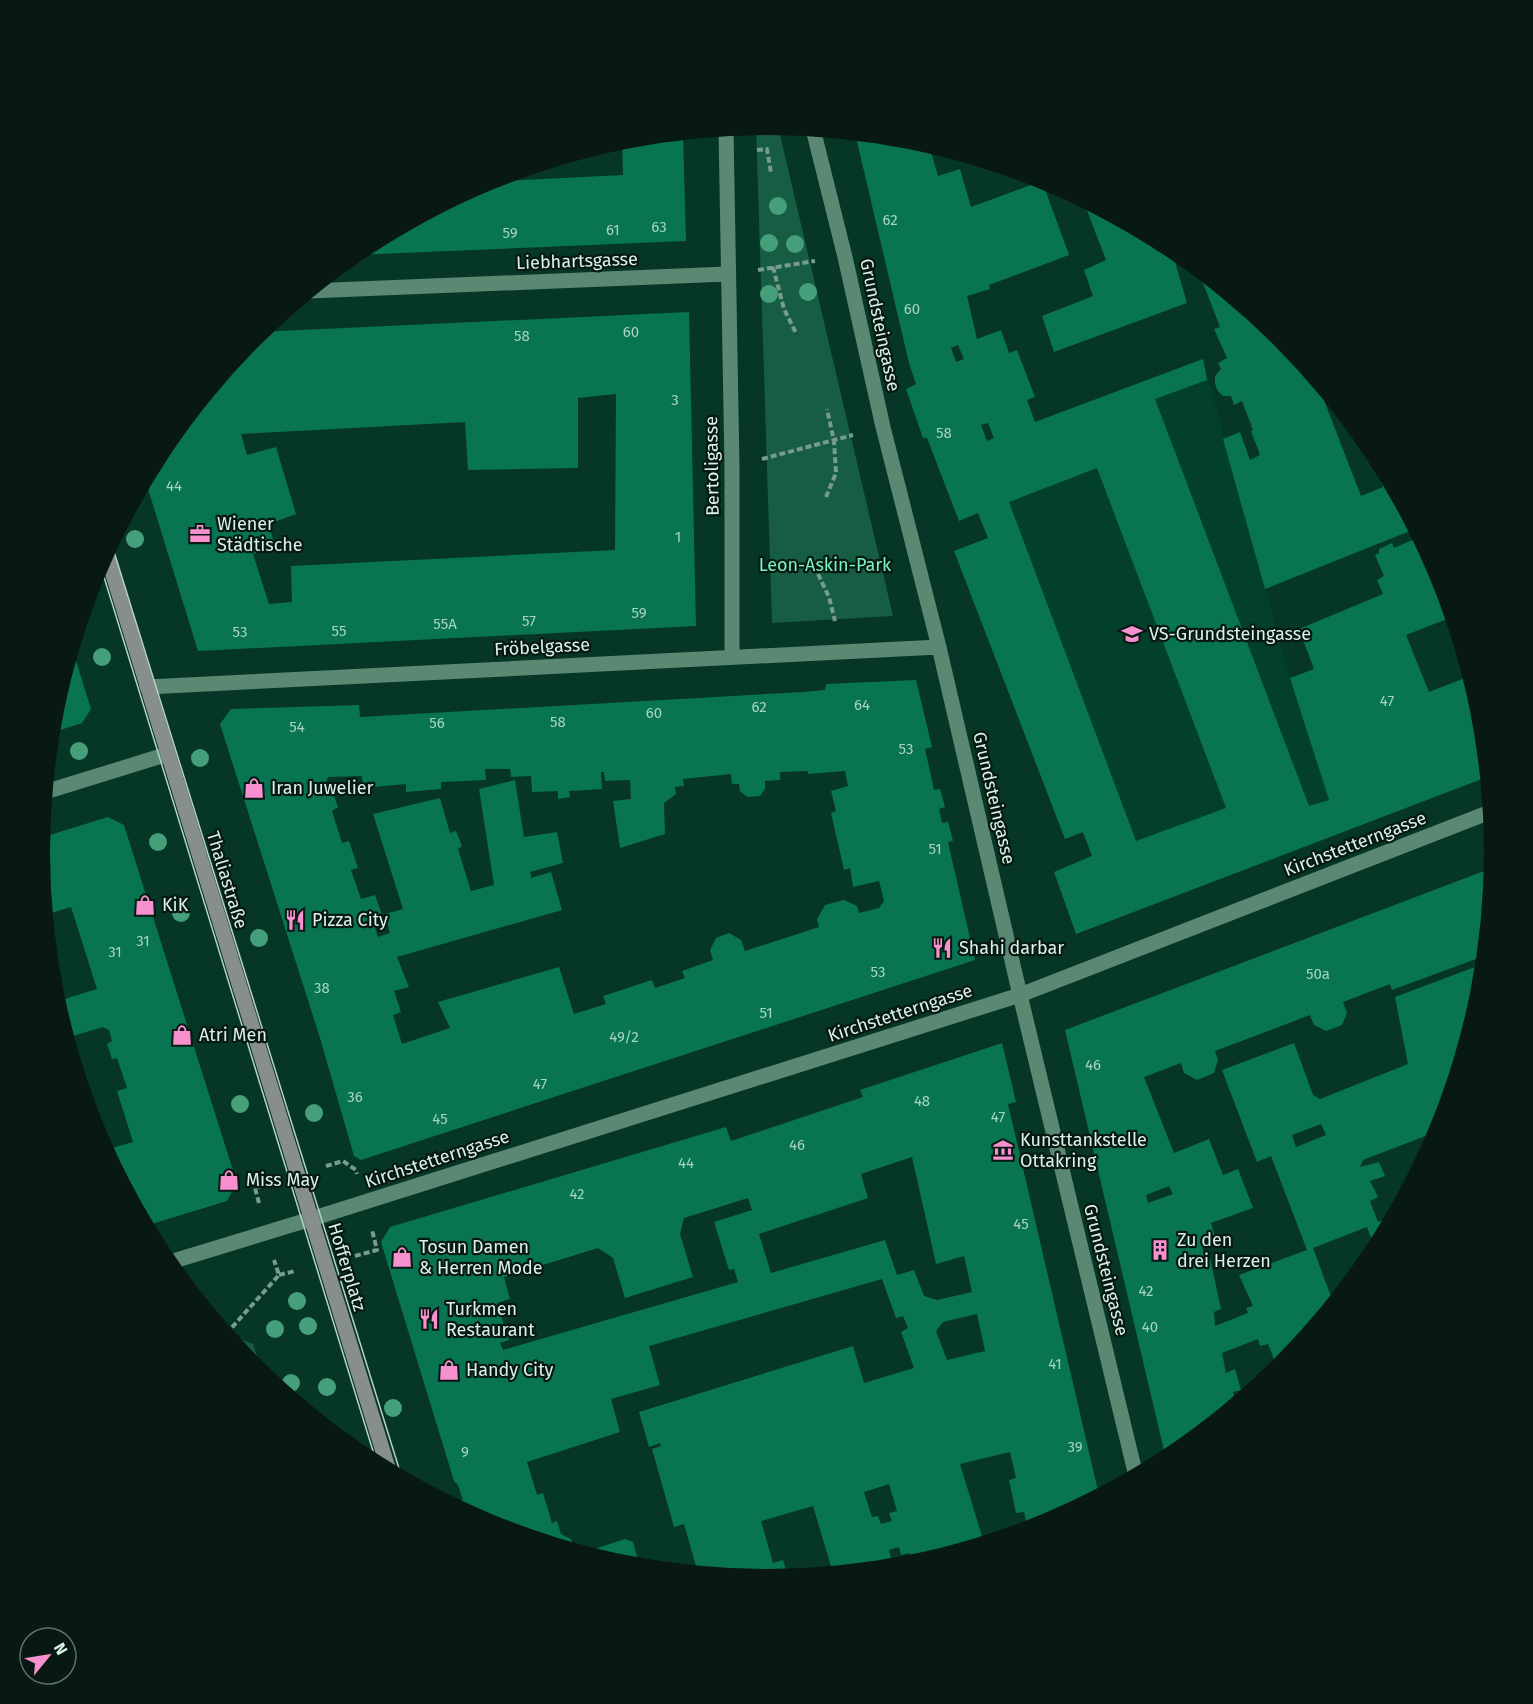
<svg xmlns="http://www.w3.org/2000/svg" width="1533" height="1704" font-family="'Fira Sans',sans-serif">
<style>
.built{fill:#02402b}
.green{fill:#165d43}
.building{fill:#097452;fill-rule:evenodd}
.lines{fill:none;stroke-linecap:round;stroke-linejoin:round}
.path{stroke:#779b8c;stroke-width:4;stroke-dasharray:6 3;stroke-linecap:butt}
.minor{stroke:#5b8873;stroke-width:15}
.secondary{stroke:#888e8e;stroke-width:15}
.tram{stroke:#b6d2c5;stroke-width:1.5}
.tree{fill:#469f7b}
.labels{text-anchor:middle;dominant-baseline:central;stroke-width:4.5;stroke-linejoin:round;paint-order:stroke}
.number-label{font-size:15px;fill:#a6d3c2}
.street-label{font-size:18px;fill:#dbf3e7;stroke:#071912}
.poi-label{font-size:18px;fill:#dbf3e7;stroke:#071912;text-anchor:start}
.park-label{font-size:18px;fill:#7bf5c2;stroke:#071912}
</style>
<rect width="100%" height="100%" fill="#063625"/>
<path class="built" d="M 1203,359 L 1290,678 L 1340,833 L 1076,934 L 1054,872 L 1092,855 L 1082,832 L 1065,839 L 954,551 L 988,538 L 978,513 L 959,521 L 936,460 Z"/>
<path class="green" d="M 767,125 L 778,126 L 893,616 L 772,623 L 756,126 Z
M 225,1334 L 253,1344 L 263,1375 L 252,1366 Z"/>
<path class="building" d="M 683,133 L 686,241 L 353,255 L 363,247 L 484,182 L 623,175 L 622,139 Z
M 855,133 L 909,139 L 929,145 L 938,176 L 960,169 L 971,207 L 1042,181 L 1069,255 L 989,285 L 990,289 L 967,296 L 977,339 L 1001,330 L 1009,353 L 1017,350 L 1035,397 L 1027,400 L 1035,422 L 1203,359 L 1207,380 L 1155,399 L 1309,806 L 1329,800 L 1290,678 L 1314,669 L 1299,629 L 1383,594 L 1377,580 L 1384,576 L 1375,555 L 1379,553 L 1379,549 L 1392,543 L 1394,548 L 1419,537 L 1439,574 L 1452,617 L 1406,635 L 1429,692 L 1470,676 L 1480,710 L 1487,777 L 1076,934 L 1054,872 L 1092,856 L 1083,832 L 1065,839 L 954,551 L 988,538 L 978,513 L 959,521 L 927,438 L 923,438 L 906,389 L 916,384 L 909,363 ZM 958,345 L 964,359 L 956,362 L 951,348 ZM 988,423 L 994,438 L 987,441 L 981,425 ZM 1097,468 L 1226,808 L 1136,841 L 1009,502 Z
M 1083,200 L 1171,248 L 1187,303 L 1054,352 L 1042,316 L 1093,296 L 1084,270 L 1106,260 Z
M 1198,270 L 1281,338 L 1317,382 L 1361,496 L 1383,487 L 1371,457 L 1375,455 L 1415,529 L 1265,589 L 1223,439 L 1240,432 L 1250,460 L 1260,455 L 1251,431 L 1253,430 L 1242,401 L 1234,405 L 1231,396 L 1223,396 L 1218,391 L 1215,384 L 1215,376 L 1221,369 L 1218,363 L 1227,358 L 1214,329 L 1220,327 Z
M 689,312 L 696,626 L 198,651 L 145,479 L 162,448 L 258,332 ZM 616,394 L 615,550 L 291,566 L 292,602 L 269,604 L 253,554 L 275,547 L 269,524 L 296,514 L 276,447 L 247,455 L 241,434 L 465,422 L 468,470 L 578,468 L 578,398 Z
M 72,648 L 91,709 L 82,723 L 51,733 L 53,710 Z
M 916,680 L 932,747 L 925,749 L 929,767 L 934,790 L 940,789 L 945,807 L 939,809 L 942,823 L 948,822 L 953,841 L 948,842 L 975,960 L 361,1160 L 354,1156 L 320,1038 L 220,724 L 231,709 L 359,705 L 360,717 L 803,692 L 825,690 L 826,684 ZM 485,769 L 510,769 L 511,777 L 531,776 L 532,792 L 558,791 L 558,799 L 570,797 L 569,791 L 602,789 L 601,772 L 604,772 L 605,781 L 630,780 L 631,799 L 613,801 L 620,848 L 665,834 L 664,803 L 676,794 L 675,787 L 684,786 L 683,779 L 731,774 L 732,784 L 739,784 L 740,791 L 747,797 L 760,796 L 765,789 L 765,781 L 780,780 L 780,772 L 808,771 L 808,774 L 845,771 L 848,786 L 831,791 L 836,811 L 831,813 L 844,870 L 850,868 L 853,887 L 879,881 L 884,901 L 879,908 L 859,913 L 857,906 L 844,900 L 825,905 L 817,919 L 819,927 L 745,951 L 741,940 L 729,933 L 716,938 L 710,950 L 713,960 L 682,971 L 685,978 L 655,988 L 652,980 L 603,996 L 606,1004 L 574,1014 L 559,967 L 438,1002 L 450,1028 L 402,1044 L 393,1015 L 401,1012 L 394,991 L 409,987 L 397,957 L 562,910 L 551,872 L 531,878 L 531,875 L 530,872 L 563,863 L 557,832 L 524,837 L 515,780 L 479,789 L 494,885 L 471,891 L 458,849 L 462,846 L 456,831 L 450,833 L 440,798 L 373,814 L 403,909 L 385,914 L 390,933 L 378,937 L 372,918 L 382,915 L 375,895 L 361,899 L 351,870 L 358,868 L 349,841 L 342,843 L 332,811 L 338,807 L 330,785 L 325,785 L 328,777 L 362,776 L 363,788 L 406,784 L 406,792 L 441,789 L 441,782 L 486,780 Z
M 108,817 L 124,825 L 237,1183 L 227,1201 L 145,1226 L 105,1150 L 133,1142 L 117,1091 L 127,1088 L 117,1058 L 112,1059 L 107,1044 L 112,1041 L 109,1030 L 103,1027 L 66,1038 L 55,1002 L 97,989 L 71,907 L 45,915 L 39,852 L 40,838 Z
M 1492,868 L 1484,956 L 1392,990 L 1390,984 L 1343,1002 L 1347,1013 L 1342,1025 L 1326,1031 L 1314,1025 L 1310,1015 L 1215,1051 L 1218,1060 L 1214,1073 L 1197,1080 L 1184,1073 L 1181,1063 L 1144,1077 L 1174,1153 L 1209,1139 L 1223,1175 L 1238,1169 L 1253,1208 L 1211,1223 L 1215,1236 L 1201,1241 L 1205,1260 L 1210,1258 L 1221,1309 L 1214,1312 L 1215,1326 L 1248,1313 L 1246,1308 L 1253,1306 L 1239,1275 L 1307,1250 L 1271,1156 L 1257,1162 L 1222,1070 L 1294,1043 L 1313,1095 L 1320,1099 L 1408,1064 L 1395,997 L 1483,964 L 1480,994 L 1452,1087 L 1443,1090 L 1447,1101 L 1438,1131 L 1431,1145 L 1428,1135 L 1363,1160 L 1360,1167 L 1379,1162 L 1385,1176 L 1370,1181 L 1378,1197 L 1370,1201 L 1378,1222 L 1392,1217 L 1375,1249 L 1367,1227 L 1313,1248 L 1333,1302 L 1278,1369 L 1268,1344 L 1260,1346 L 1258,1339 L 1222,1353 L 1226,1373 L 1235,1369 L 1241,1390 L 1233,1392 L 1236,1403 L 1166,1459 L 1065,1030 ZM 1321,1124 L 1326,1135 L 1296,1147 L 1292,1135 ZM 1169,1186 L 1173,1194 L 1148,1203 L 1146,1195 Z
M 1002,1043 L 1016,1102 L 1008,1104 L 1099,1495 L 1045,1524 L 1028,1529 L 1024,1512 L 1016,1513 L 1009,1480 L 1016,1478 L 1010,1452 L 960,1464 L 984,1543 L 913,1564 L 909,1553 L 901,1555 L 899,1547 L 889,1550 L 891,1558 L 884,1560 L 886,1568 L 833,1573 L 813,1506 L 761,1521 L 773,1563 L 783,1560 L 788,1577 L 766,1579 L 698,1573 L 684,1524 L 674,1527 L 652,1449 L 661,1446 L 660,1443 L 649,1447 L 639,1412 L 853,1346 L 864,1383 L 914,1368 L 901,1332 L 908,1328 L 903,1316 L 896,1318 L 882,1279 L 649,1346 L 660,1385 L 611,1399 L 620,1432 L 527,1462 L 537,1495 L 543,1493 L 552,1523 L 557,1521 L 561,1534 L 571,1539 L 574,1550 L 488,1524 L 466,1513 L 461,1500 L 463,1500 L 458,1485 L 454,1481 L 381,1242 L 390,1227 L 726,1127 L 731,1141 L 863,1097 L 860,1090 ZM 912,1157 L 936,1264 L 964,1256 L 972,1292 L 937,1300 L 924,1296 L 914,1270 L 897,1275 L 885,1240 L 771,1273 L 759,1234 L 868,1198 L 861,1174 ZM 748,1198 L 752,1210 L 714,1222 L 729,1270 L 734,1269 L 738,1282 L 503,1350 L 500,1343 L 509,1340 L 497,1303 L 510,1299 L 504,1277 L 598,1248 L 613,1258 L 625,1298 L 693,1277 L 680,1234 L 684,1218 ZM 977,1314 L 985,1351 L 947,1360 L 936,1331 L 943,1322 ZM 889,1484 L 897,1511 L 889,1513 L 892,1521 L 881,1524 L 878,1516 L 872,1517 L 864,1492 Z
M 625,1539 L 633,1542 L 640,1567 L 624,1565 L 582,1553 Z"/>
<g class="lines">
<path class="path" d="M 757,150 L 767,149 L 771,173
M 773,267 L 784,309 L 796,333
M 758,270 L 815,261
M 762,459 L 853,435
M 826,497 L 836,473 L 834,441 L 827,409
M 818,574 L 829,597 L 835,621
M 326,1166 L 343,1161 L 356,1170 L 357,1174
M 259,1203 L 255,1188 L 270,1183
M 355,1256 L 377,1250 L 372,1230
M 279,1275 L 295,1271
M 226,1334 L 279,1275 L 274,1260"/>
<path class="minor" d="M 726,129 L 732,467 L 732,657
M 813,129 L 845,257 L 883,427 L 939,647 L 1020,995 L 1136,1476
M 309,291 L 727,274
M 147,687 L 939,647
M 45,792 L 168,754
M 167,1263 L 311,1219 L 1020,995 L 1490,812"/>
<path class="secondary" d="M 106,552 L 389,1471"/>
<path class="tram" d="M 111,542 L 402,1478
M 100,564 L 377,1464"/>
</g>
<g class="tree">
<circle cx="778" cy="206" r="9"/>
<circle cx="769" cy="243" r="9"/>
<circle cx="795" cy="244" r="9"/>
<circle cx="808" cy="292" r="9"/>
<circle cx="769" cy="294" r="9"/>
<circle cx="135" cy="539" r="9"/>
<circle cx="102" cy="657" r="9"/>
<circle cx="79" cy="751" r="9"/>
<circle cx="200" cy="758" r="9"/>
<circle cx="158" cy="842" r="9"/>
<circle cx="181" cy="913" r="9"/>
<circle cx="259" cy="938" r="9"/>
<circle cx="240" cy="1104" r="9"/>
<circle cx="314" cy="1113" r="9"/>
<circle cx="297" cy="1301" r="9"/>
<circle cx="308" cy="1326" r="9"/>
<circle cx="275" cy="1329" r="9"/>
<circle cx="291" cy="1383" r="9"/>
<circle cx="327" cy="1387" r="9"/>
<circle cx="393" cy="1408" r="9"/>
</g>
<defs>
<g id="office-bare" transform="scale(1.62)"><path d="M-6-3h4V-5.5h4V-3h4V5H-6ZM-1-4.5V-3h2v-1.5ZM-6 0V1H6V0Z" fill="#f790ce" stroke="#071912" stroke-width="2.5" paint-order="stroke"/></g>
<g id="school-bare" transform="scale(1.62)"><path d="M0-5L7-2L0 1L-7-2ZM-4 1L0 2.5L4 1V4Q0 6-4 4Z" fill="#f790ce" stroke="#071912" stroke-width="2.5" paint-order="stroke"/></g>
<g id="shop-bare" transform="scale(1.62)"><path d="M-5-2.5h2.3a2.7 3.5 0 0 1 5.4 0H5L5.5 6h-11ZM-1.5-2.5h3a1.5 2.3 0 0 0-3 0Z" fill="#f790ce" stroke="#071912" stroke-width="2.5" paint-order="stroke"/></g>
<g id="restaurant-bare" transform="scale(1.62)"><path d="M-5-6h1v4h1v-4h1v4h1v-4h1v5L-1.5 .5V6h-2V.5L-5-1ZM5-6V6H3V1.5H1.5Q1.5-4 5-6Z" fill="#f790ce" stroke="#071912" stroke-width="2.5" paint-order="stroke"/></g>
<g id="museum-bare" transform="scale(1.62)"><path d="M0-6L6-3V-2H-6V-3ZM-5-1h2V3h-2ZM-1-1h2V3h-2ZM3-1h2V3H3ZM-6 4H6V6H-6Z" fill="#f790ce" stroke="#071912" stroke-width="2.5" paint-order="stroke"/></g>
<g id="building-bare" transform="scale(1.62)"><path d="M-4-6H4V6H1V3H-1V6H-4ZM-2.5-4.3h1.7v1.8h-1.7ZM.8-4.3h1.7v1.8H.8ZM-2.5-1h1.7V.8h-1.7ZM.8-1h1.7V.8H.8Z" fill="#f790ce" stroke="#071912" stroke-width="2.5" paint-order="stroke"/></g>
</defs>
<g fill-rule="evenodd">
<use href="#office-bare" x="200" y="534"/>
<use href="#school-bare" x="1132" y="634"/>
<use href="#shop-bare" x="254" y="788"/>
<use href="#shop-bare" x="145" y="905"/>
<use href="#restaurant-bare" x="295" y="920"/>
<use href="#restaurant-bare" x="942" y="948"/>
<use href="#shop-bare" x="182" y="1035"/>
<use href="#museum-bare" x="1003" y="1150"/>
<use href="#shop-bare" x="229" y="1180"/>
<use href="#building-bare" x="1160" y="1250"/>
<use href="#shop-bare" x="402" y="1257"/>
<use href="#restaurant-bare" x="429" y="1319"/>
<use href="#shop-bare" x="449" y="1370"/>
</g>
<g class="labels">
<g class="number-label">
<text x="890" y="220">62</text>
<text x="659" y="227">63</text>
<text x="613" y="230">61</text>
<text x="510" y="233">59</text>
<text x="912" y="309">60</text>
<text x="631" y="332">60</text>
<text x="522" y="336">58</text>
<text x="675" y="400">3</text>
<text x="944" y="433">58</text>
<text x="174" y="486">44</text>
<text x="678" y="537">1</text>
<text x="639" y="613">59</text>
<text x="529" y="621">57</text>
<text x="445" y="624">55A</text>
<text x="339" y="631">55</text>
<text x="240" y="632">53</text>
<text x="1387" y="701">47</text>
<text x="862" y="705">64</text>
<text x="759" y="707">62</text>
<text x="654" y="713">60</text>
<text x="558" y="722">58</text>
<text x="437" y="723">56</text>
<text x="297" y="727">54</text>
<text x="906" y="749">53</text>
<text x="935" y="849">51</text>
<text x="143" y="941">31</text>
<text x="115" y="952">31</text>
<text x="878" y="972">53</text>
<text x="1318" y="974">50a</text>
<text x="322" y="988">38</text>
<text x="766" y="1013">51</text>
<text x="624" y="1037">49/2</text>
<text x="1093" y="1065">46</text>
<text x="540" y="1084">47</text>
<text x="355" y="1097">36</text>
<text x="922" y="1101">48</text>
<text x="998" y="1117">47</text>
<text x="440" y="1119">45</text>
<text x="797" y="1145">46</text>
<text x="686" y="1163">44</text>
<text x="577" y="1194">42</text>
<text x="1021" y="1224">45</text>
<text x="1146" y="1291">42</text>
<text x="1150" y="1327">40</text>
<text x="1055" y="1364">41</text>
<text x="1075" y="1447">39</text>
<text x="465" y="1452">9</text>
</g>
<g class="street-label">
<text transform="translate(577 261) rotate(-2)">Liebhartsgasse</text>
<text transform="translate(880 325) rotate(78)">Grundsteingasse</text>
<text transform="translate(712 466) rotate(-91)">Bertoligasse</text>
<text transform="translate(542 647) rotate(-3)">Fröbelgasse</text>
<text transform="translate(994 798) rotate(77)">Grundsteingasse</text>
<text transform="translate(1355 844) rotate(-21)">Kirchstetterngasse</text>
<text transform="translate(227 880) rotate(73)">Thaliastraße</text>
<text transform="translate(900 1013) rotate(-18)">Kirchstetterngasse</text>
<text transform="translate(437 1159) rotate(-18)">Kirchstetterngasse</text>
<text transform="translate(347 1267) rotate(73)">Hofferplatz</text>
<text transform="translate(1106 1270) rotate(76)">Grundsteingasse</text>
</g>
<g class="poi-label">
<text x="217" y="524">Wiener<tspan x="217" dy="21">Städtische</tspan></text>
<text x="1149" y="634">VS-Grundsteingasse</text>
<text x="271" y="788">Iran Juwelier</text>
<text x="162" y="905">KiK</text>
<text x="312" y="920">Pizza City</text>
<text x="959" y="948">Shahi darbar</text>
<text x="199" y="1035">Atri Men</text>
<text x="1020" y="1140">Kunsttankstelle<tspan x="1020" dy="21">Ottakring</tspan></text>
<text x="246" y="1180">Miss May</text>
<text x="1177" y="1240">Zu den<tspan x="1177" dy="21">drei Herzen</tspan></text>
<text x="419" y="1247">Tosun Damen<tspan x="419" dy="21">&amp; Herren Mode</tspan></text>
<text x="446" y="1309">Turkmen<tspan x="446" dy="21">Restaurant</tspan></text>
<text x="466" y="1370">Handy City</text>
</g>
<g class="park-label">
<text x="825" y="565">Leon-Askin-Park</text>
</g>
</g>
<path d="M0 0H1533V1704H0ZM50 852a717 717 0 1 1 1434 0a717 717 0 1 1-1434 0Z" fill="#071912" fill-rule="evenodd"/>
<g transform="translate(48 1656) rotate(60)"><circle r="28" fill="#071912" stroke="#5c7067" stroke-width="1.5"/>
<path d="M0-4.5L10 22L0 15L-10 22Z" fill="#f790ce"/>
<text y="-9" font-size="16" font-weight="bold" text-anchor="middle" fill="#dbf3e7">N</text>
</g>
</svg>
